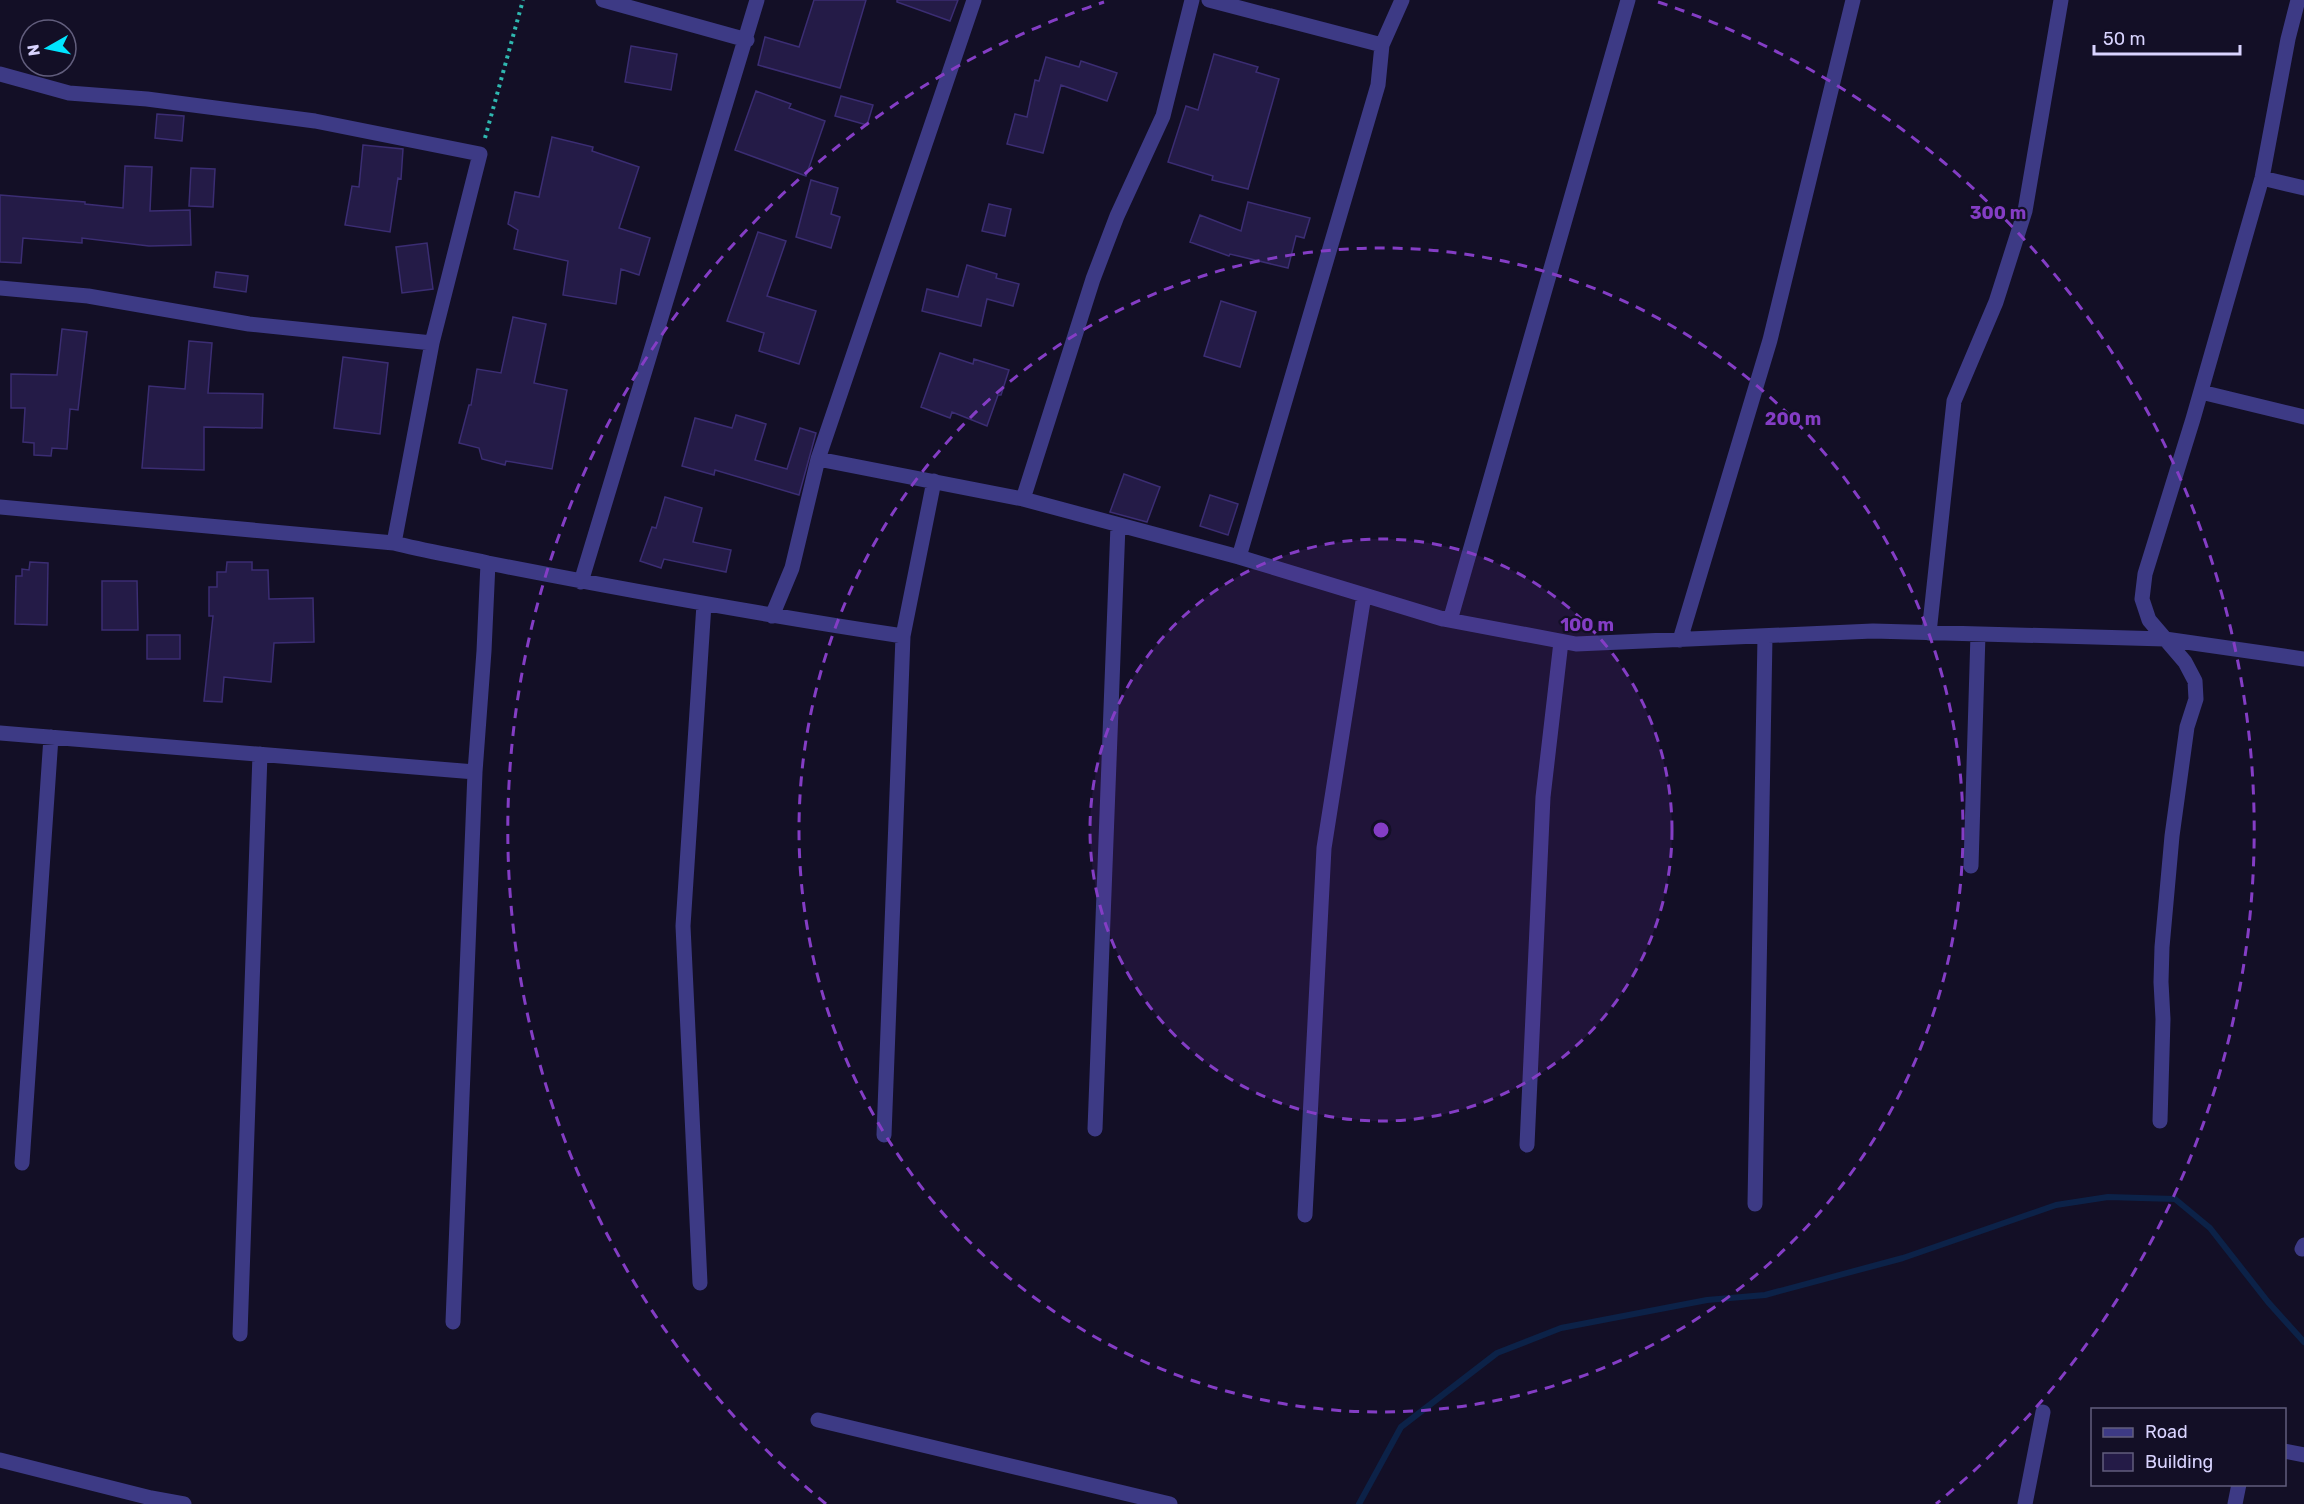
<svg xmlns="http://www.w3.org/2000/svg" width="2304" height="1504" font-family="Rubik,sans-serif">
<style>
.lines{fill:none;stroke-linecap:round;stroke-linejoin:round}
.stream{stroke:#0c2248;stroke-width:6}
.building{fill:#241b47;stroke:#3b2d73;stroke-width:1.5}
.path{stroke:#2fb8b0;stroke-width:4;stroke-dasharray:3 4.5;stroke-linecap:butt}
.minor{stroke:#3d3a85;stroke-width:15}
.ring{fill:none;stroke:#843dc5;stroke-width:3;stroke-dasharray:10 8}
.centre{fill:#843dc5;stroke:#130f26;stroke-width:3}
.ring-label{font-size:18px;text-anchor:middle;font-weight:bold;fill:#843dc5;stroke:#130f26;stroke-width:4.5;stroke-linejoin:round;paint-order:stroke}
</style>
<rect width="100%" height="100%" fill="#130f26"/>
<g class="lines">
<path class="stream" d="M 1359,1504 L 1401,1427 L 1497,1353 L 1561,1328 L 1707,1300 L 1765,1295 L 1903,1258 L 2056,1205 L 2108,1197 L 2175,1199 L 2210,1228 L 2268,1302 L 2304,1342"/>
</g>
<path class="building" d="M 814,0 L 866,0 L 840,88 L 758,65 L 765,37 L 799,47 Z
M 897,0 L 958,0 L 950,21 L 897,2 Z
M 631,46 L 677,54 L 671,90 L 625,82 Z
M 1214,54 L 1258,67 L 1256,72 L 1279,79 L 1248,189 L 1212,180 L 1213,176 L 1168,162 L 1186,106 L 1198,110 Z
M 1046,57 L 1079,67 L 1081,61 L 1117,73 L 1107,101 L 1061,85 L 1043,153 L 1007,144 L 1015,114 L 1027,117 L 1035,80 L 1039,81 Z
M 756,91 L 791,104 L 789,108 L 825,121 L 806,176 L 735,150 Z
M 841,96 L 873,105 L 867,125 L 835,116 Z
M 157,114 L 184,116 L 182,141 L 155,138 Z
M 552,137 L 593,147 L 592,151 L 639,167 L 619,228 L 650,238 L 639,275 L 621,269 L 616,304 L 563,295 L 568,261 L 514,249 L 518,230 L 508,224 L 515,192 L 539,197 Z
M 363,145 L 403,149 L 401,179 L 398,178 L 390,232 L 345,225 L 352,186 L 359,187 Z
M 125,166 L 152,167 L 150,211 L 190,210 L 191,245 L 149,246 L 82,238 L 82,243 L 23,238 L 21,263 L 0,262 L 0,195 L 85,202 L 85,204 L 123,208 Z
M 191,168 L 215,169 L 213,207 L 189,206 Z
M 811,180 L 838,188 L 831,214 L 840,217 L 831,248 L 796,237 Z
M 1248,202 L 1310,218 L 1304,238 L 1296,236 L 1288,268 L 1230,254 L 1229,256 L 1190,242 L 1200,215 L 1241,231 Z
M 989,204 L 1011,209 L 1005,236 L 982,231 Z
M 758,232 L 786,241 L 767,296 L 816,311 L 799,364 L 759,351 L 764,333 L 727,321 Z
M 427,243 L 433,289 L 402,293 L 396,247 Z
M 967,265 L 997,274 L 996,278 L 1019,284 L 1013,306 L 987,299 L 981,326 L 922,311 L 927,289 L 958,297 Z
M 216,272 L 248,276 L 246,292 L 214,287 Z
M 1221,301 L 1256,312 L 1240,367 L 1204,356 Z
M 513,317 L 546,324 L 534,383 L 567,390 L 552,469 L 506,461 L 505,465 L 482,459 L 479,448 L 459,443 L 469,405 L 471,405 L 477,369 L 501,373 Z
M 62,329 L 87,332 L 78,410 L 70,409 L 67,449 L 52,448 L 51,456 L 34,455 L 34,443 L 23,442 L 25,408 L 11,408 L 11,374 L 57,375 Z
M 189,341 L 212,343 L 208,393 L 263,394 L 262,428 L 204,427 L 204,470 L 142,468 L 149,386 L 185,389 Z
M 940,353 L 973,364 L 974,359 L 1009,370 L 1001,395 L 998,395 L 987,426 L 952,412 L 950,418 L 921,407 Z
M 343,357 L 388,363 L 380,434 L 334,428 Z
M 736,415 L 766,424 L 755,460 L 787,469 L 800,428 L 816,433 L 799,495 L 715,470 L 714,475 L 682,466 L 695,418 L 732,428 Z
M 1124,474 L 1160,487 L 1147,522 L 1110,512 Z
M 1210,495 L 1238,504 L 1228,535 L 1200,526 Z
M 665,497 L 702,508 L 693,542 L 731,550 L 726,572 L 664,559 L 661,568 L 640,561 L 652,527 L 656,528 Z
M 30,562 L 48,563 L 47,625 L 15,624 L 16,576 L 22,576 L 22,569 L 29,570 Z
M 227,562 L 252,562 L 252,570 L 268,570 L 269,599 L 313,598 L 314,642 L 274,643 L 271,682 L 224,677 L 222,702 L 204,701 L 213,616 L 209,616 L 209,587 L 217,587 L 217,572 L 226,572 Z
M 102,581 L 137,581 L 138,630 L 102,630 Z
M 147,635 L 180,635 L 180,659 L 147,659 Z"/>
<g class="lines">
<path class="path" d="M 485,138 L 523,0"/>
<path class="minor" d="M 603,0 L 747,40
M 1209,0 L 1382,45
M 0,74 L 69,93 L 147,99 L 315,121 L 480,154 L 432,343 L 394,543
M 2262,178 L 2304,188
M 0,288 L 88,296 L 249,324 L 432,343
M 2201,392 L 2304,417
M 818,459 L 1023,499 L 1239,557 L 1443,619 L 1451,617 L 1628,0
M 1023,499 L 1093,279 L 1117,216 L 1163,116 L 1192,0
M 0,507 L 394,543 C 425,551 457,556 488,563 C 626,590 764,615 903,636
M 1239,557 L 1378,85 L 1382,45 L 1402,0
M 581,582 L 757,0
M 772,616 L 792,568 L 818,459 L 974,0
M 1443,619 L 1576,644 L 1873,631 L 2165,639 L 2304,659
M 1929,633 L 1954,401 L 1996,302 L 2025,211 L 2061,0
M 1680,640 L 1770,340 L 1853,0
M 0,733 L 475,772
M 1971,866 L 1978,634
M 2160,1121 L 2163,1019 L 2161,982 L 2162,947 L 2172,836 L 2187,727 L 2196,699 L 2195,681 L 2185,662 L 2149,620 L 2142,599 L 2145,574 L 2193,419 L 2262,178 L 2288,39 L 2298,0
M 1095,1129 L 1118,525
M 884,1135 L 903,636 L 934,481
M 1527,1145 L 1543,797 L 1561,642
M 22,1163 L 51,737
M 1755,1204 L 1765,636
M 1305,1215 L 1324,848 L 1364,595
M 2302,1249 L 2304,1245
M 700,1283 L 683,926 L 704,604
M 453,1322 L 475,772 L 484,651 L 488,563
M 240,1334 L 260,754
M 818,1420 L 1170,1504
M 2284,1451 L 2304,1455
M 0,1460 L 151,1498 L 184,1504
M 2025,1504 L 2043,1412
M 2235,1504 L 2239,1484"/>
</g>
<circle cx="1381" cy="830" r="291" fill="#843dc5" fill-opacity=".12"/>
<g class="ring">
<circle cx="1381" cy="830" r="291"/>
<circle cx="1381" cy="830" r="582"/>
<path d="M826 1504A873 873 0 0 1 1104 2M1658 2A873 873 0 0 1 1936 1504"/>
</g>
<circle cx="1381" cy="830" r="9" class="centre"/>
<g class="ring-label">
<text x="1998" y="219">300 m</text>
<text x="1793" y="425">200 m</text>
<text x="1587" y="631">100 m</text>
</g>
<rect x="2091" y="1408" width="195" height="78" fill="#130f26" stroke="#625e7d" stroke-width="1.5"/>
<rect x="2103" y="1428" width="30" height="9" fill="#3d3a85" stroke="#625e7d" stroke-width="1.5"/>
<text x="2145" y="1438" font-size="18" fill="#d9d4ff">Road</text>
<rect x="2103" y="1453" width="30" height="18" fill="#241b47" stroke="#625e7d" stroke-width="1.5"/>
<text x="2145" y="1468" font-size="18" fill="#d9d4ff">Building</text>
<g transform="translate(48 48) rotate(261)"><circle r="28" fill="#130f26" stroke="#625e7d" stroke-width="1.5"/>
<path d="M0-4.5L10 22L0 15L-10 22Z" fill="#00e5ff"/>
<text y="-9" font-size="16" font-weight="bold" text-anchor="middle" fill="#d9d4ff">N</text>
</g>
<path d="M2094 45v9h146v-9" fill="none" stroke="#d9d4ff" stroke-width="3"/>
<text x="2103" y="45" font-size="18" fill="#d9d4ff" stroke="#130f26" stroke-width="4.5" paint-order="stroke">50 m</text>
</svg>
